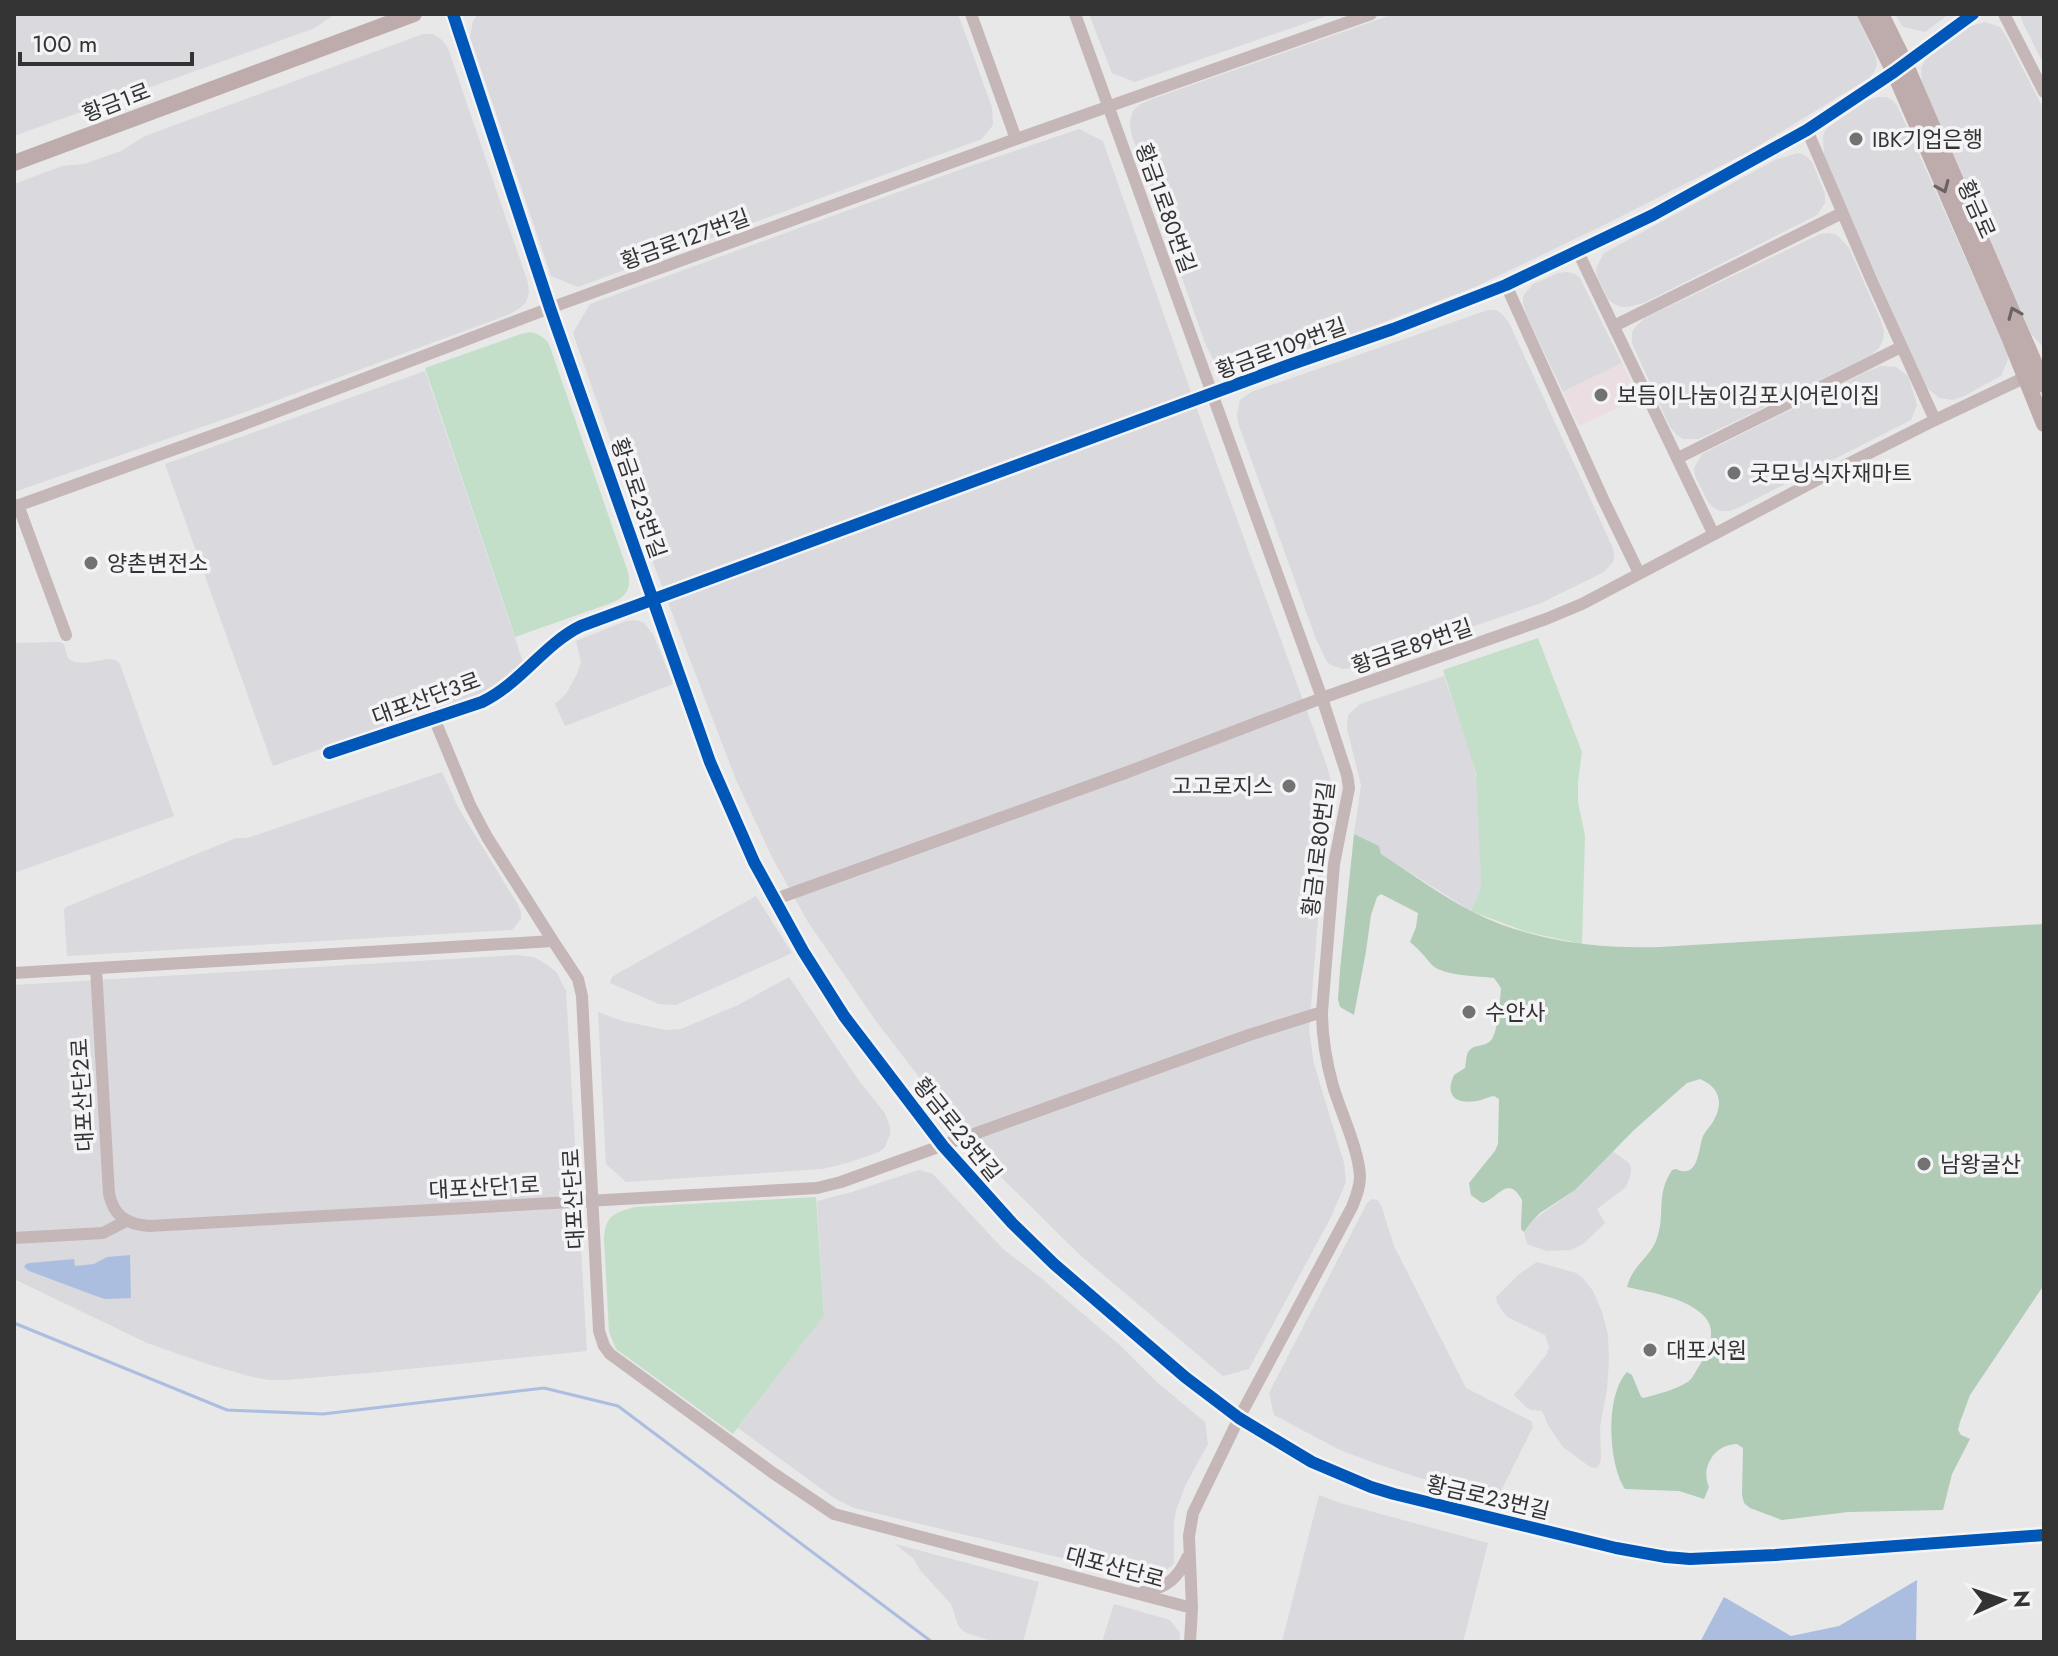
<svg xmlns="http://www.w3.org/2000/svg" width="2058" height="1656" font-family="Jost,'Noto Sans KR',sans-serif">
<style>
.built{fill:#d9d9de}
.education{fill:#ebdee3}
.green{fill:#c4dfc9}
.forest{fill:#b0cbb6}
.water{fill:#acbee0}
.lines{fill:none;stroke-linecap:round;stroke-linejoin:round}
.stream{stroke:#acbee0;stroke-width:3}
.street{stroke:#c5b6b7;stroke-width:12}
.secondary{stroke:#beacac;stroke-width:16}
.cycleway-casing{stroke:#f4f4f6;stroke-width:17}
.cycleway{stroke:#0057b8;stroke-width:12}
.oneway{stroke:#6b6363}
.poi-dot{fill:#727272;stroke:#f4f4f6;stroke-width:3}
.labels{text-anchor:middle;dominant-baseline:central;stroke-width:7;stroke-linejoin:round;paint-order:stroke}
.street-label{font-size:22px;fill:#333;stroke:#f4f4f6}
.poi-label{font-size:22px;fill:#333;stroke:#f4f4f6;text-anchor:start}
</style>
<rect width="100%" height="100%" fill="#e8e8e8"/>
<path class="built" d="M 14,14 L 335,14 L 315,28 L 14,136 Z
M 478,14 L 958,14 L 992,107 L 993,125 L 982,139 L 578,287 L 551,276 L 470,37 L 473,21 Z
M 1089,14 L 1332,14 L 1135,82 L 1112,73 Z
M 1394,14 L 1856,14 L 1876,57 L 1877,65 L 1874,72 L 1869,78 L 1748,152 L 1606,224 L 1475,287 L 1363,330 L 1247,370 L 1230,373 L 1223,372 L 1217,368 L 1205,343 L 1131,133 L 1130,121 L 1133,111 L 1139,105 L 1152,99 Z
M 1895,14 L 1949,14 L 1925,32 L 1903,27 Z
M 2020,14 L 2044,14 L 2044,65 L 2023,23 Z
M 1985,22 L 2000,27 L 2006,36 L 2044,110 L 2044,348 L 2031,334 L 1922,83 L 1921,68 L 1925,60 L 1971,26 Z
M 423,34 L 433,34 L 442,40 L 448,48 L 528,283 L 529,293 L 526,302 L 520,308 L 510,314 L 245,412 L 14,492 L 14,184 L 62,166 L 84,164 L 121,151 L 145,136 Z
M 1878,97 L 1886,97 L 1892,100 L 1897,105 L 2007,352 L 2008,360 L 2001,376 L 1964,396 L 1953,400 L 1939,398 L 1926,387 L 1824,157 L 1823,136 L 1826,129 L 1868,100 Z
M 1079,129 L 1103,141 L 1199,415 L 1327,766 L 1331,781 L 1331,809 L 1319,906 L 1309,1031 L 1314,1064 L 1344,1163 L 1346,1182 L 1331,1217 L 1249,1369 L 1223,1376 L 1081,1256 L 999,1175 L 952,1120 L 876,1021 L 808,922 L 773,859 L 736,780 L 655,568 L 573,333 L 590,304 L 970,166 Z
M 1798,153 L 1806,156 L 1812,162 L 1825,194 L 1825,203 L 1817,215 L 1644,303 L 1628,307 L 1621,307 L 1614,304 L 1608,299 L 1597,276 L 1596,268 L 1604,253 L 1777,159 Z
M 1828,233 L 1837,235 L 1849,248 L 1881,321 L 1884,331 L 1883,340 L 1879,348 L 1871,355 L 1699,439 L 1683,439 L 1677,435 L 1670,427 L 1632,343 L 1632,332 L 1636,326 L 1645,318 L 1820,234 Z
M 1567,272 L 1575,274 L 1580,278 L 1622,363 L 1563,392 L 1526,314 L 1523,303 L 1523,296 L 1533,284 L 1558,273 Z
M 1488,310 L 1496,310 L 1502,314 L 1509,323 L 1613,548 L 1614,556 L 1613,562 L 1604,572 L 1541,603 L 1352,668 L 1343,669 L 1333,666 L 1327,662 L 1316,639 L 1238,423 L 1237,415 L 1240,400 L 1251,392 Z
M 1881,366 L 1896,367 L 1908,376 L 1917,405 L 1911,420 L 1740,507 L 1730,511 L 1721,511 L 1714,508 L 1708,502 L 1695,476 L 1694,468 L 1702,454 L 1868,371 Z
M 425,371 L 523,662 L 488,691 L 410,717 L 273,766 L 165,464 Z
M 634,620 L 643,622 L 653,634 L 673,684 L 565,726 L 555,704 L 566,694 L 577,674 L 581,662 L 576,641 L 626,621 Z
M 60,642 L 64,644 L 68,658 L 74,662 L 84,663 L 109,659 L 116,660 L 120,664 L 174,816 L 14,873 L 14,643 Z
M 1444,676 L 1472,758 L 1478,786 L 1481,882 L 1480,891 L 1471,911 L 1381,854 L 1379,846 L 1354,834 L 1361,785 L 1347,729 L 1348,715 L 1360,704 Z
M 442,772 L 459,809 L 517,903 L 521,912 L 521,919 L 512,930 L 67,956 L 64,909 L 66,907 L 236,838 L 247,838 Z
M 756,896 L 792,953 L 676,1005 L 659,1004 L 610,983 L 612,977 L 622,971 Z
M 517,955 L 534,957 L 549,966 L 557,973 L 566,991 L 587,1351 L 378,1372 L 286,1380 L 269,1380 L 253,1377 L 210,1365 L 147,1343 L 14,1279 L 14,985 Z
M 789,977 L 857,1078 L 884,1112 L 890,1126 L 890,1134 L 885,1147 L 879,1152 L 850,1162 L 823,1169 L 626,1182 L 606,1164 L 598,1012 L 622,1021 L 666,1030 L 681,1029 L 738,1005 Z
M 1612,1151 L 1628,1162 L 1631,1167 L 1631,1173 L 1626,1187 L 1597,1209 L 1605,1223 L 1583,1244 L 1571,1250 L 1547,1251 L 1527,1244 L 1524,1232 L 1532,1221 L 1575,1190 Z
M 919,1170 L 933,1174 L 1004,1250 L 1041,1278 L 1123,1348 L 1159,1384 L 1205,1422 L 1208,1444 L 1186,1484 L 1176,1510 L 1174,1522 L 1174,1564 L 1153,1580 L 854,1508 L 834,1498 L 738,1428 L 824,1316 L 817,1201 L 852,1192 Z
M 1372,1199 L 1377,1200 L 1381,1205 L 1394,1246 L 1466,1388 L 1531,1421 L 1533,1427 L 1498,1497 L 1420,1478 L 1377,1464 L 1340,1450 L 1274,1415 L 1269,1393 L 1367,1203 Z
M 1537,1262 L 1576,1273 L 1582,1277 L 1593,1291 L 1602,1312 L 1608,1335 L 1609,1360 L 1607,1389 L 1600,1427 L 1601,1459 L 1599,1465 L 1596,1468 L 1590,1467 L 1563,1447 L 1548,1425 L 1542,1411 L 1531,1410 L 1526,1407 L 1514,1395 L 1547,1354 L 1549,1347 L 1545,1335 L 1509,1318 L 1503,1312 L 1497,1302 L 1496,1297 L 1518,1275 Z
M 1319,1495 L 1340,1503 L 1488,1543 L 1463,1642 L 1282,1642 Z
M 895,1544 L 1039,1582 L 1023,1642 L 995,1642 L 967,1633 L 962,1630 L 958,1625 L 951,1604 L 920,1570 L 913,1558 Z
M 1114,1604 L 1170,1620 L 1180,1633 L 1179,1642 L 1102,1642 Z"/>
<path class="education" d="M 1622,363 L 1639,398 L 1579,426 L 1563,392 Z"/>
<path class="green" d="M 530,332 C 539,334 544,337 549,344 L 628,572 C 631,587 628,595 614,602 L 515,637 L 425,368 L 521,334 Z
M 1538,638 L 1582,752 L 1578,782 L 1578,802 L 1585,836 L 1582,944 L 1527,932 L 1471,911 L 1480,891 L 1481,883 L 1476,773 L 1443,670 Z
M 816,1197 L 824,1316 L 733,1434 L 616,1349 L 609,1332 L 604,1240 C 605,1216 613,1213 635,1207 Z"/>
<path class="forest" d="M 1354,834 L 1379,846 L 1381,854 C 1411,873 1440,895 1471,911 C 1529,941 1596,949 1660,947 L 2044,924 L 2044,1285 L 1970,1395 L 1960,1422 L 1958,1430 L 1961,1435 L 1970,1439 L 1952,1474 L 1943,1510 L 1848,1512 L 1782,1520 L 1750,1508 L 1744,1503 L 1742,1495 L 1743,1448 L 1737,1444 C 1715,1444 1700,1467 1709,1487 L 1704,1499 L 1679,1491 L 1625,1489 C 1608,1464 1605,1395 1627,1372 L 1632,1375 L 1641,1397 L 1644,1398 C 1658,1394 1674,1390 1686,1383 C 1692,1380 1694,1374 1698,1368 C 1707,1353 1719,1332 1704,1316 C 1685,1297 1652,1293 1627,1287 C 1633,1264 1651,1257 1657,1238 C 1666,1212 1655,1197 1672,1170 L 1676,1169 C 1699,1180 1698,1149 1703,1136 C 1706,1130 1711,1126 1714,1120 C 1724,1102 1719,1087 1700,1079 L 1687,1083 L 1634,1130 L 1575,1190 L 1540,1213 L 1532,1221 L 1524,1232 L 1521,1229 L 1522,1200 C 1508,1173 1498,1199 1482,1203 L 1471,1195 L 1469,1183 L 1495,1151 L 1498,1144 L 1499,1099 C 1497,1098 1496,1097 1494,1096 C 1491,1096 1484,1099 1481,1100 C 1460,1105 1443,1099 1454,1075 L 1465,1068 C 1466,1063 1466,1059 1467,1055 C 1471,1042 1485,1049 1492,1039 C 1498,1029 1500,1001 1501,988 L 1494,978 C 1479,976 1443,976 1432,965 C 1425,957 1419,949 1410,942 L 1416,927 L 1418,913 L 1381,894 L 1377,897 L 1371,915 L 1366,951 L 1354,1015 L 1340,1007 L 1338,999 L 1340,970 Z"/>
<path class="water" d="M 130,1255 L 131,1298 L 105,1299 L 96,1296 L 29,1271 L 24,1267 L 26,1264 L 30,1263 L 74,1259 L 75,1266 L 94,1264 L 107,1257 Z
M 1917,1580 L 1916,1642 L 1700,1642 L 1724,1597 L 1791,1636 L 1839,1626 Z"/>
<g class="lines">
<path class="stream" d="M 14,1323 L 227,1410 L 323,1414 L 544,1388 L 618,1406 L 932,1642"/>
<path class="street" d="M 971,14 L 1016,139
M 1075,14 L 1322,698 L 1347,775 L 1349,788 L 1334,864 L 1322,1012 C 1322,1038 1326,1061 1333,1086 C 1341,1113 1359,1150 1360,1177 C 1360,1187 1356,1197 1352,1207 L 1239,1418 L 1193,1513 L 1189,1536 L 1192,1608 L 1190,1642
M 2004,14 L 2044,92
M 1807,130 L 1871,279 L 1935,420
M 1578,252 L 1713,533
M 1506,285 L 1603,499 L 1639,573
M 1614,326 L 1842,213
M 1678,458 L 1901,347
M 18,505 L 66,635
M 14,507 L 239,426 L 550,308 L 1016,139 L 1371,14
M 434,718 L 470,805 L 487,837 L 553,941
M 329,753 L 482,702 C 521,683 544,644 581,626 L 1289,365 L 1393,329 L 1506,285 L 1653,215 L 1807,130 L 1894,72 L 1973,14
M 773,900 L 1125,773 L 1322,698 L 1546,619 L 1582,604 L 1832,472 L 1935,420 L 2030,375
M 96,968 L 109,1194 C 114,1216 126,1224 149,1226 L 817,1188 L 841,1182 L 1249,1035 L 1322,1012
M 14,973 L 553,941 L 578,979 L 582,996 L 599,1331 L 604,1346 L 610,1354 L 773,1473 L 834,1514 L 1192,1608
M 14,1238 L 103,1233 L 126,1221
M 1143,1592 C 1167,1588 1178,1578 1188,1556"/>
<path class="secondary" d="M 453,14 L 550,308 L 710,762 L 754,862 L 803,951 L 844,1016 L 943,1146 L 1012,1223 L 1054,1264 L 1185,1377 L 1239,1418 L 1312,1462 L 1371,1487 L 1394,1494 L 1616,1548 L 1666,1557 L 1690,1559 L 1775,1555 L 2044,1535
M 1865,14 L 1894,72 L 2009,337 L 2044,424
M 1881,14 L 1905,63 L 2044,385
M 14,163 L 414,14"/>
<g class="cycleway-casing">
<path id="cycleway" d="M 453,14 L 550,308 L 710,762 L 754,862 L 803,951 L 844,1016 L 943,1146 L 1012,1223 L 1054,1264 L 1185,1377 L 1239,1418 L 1312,1462 L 1371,1487 L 1394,1494 L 1616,1548 L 1666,1557 L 1690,1559 L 1775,1555 L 2044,1535
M 329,753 L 482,702 C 521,683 544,644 581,626 L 1289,365 L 1393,329 L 1506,285 L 1653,215 L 1807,130 L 1894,72 L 1973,14"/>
</g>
<use href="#cycleway" class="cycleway"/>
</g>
<defs><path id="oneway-chevron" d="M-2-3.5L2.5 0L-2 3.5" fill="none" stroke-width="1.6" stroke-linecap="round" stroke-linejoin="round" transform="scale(2)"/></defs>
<g class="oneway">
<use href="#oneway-chevron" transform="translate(1943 187) rotate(67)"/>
<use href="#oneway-chevron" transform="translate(2014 313) rotate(-113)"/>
</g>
<g class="poi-dot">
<circle cx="1856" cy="139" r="8"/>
<circle cx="1601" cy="395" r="8"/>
<circle cx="1734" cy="473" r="8"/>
<circle cx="91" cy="563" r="8"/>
<circle cx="1289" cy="786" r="8"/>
<circle cx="1469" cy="1012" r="8"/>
<circle cx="1924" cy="1164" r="8"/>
<circle cx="1650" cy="1350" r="8"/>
</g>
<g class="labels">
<g class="street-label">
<text transform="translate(116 102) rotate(-21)">황금1로</text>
<text transform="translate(1166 208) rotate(70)">황금1로80번길</text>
<text transform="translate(1977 209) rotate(66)">황금로</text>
<text transform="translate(685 239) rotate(-20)">황금로127번길</text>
<text transform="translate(1281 348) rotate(-20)">황금로109번길</text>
<text transform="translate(639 498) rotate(71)">황금로23번길</text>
<text transform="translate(1412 646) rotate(-19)">황금로89번길</text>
<text transform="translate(426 698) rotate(-20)">대포산단3로</text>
<text transform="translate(1318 849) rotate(-83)">황금1로80번길</text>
<text transform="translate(82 1095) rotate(-93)">대포산단2로</text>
<text transform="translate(958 1129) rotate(51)">황금로23번길</text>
<text transform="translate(484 1187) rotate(-3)">대포산단1로</text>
<text transform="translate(573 1199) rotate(-93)">대포산단로</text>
<text transform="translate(1488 1497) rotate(13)">황금로23번길</text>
<text transform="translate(1115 1567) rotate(15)">대포산단로</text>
</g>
<g class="poi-label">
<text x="1872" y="139">IBK기업은행</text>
<text x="1617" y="395">보듬이나눔이김포시어린이집</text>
<text x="1750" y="473">굿모닝식자재마트</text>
<text x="107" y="563">양촌변전소</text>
<text x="1273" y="786" text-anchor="end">고고로지스</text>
<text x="1485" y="1012">수안사</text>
<text x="1940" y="1164">남왕굴산</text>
<text x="1666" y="1350">대포서원</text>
</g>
</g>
<rect width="2058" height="1656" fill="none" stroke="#333333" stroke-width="32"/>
<g transform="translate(2002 1600) rotate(87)" stroke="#f4f4f6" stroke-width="6" paint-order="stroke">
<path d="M0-6L14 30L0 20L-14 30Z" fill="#333333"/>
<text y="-12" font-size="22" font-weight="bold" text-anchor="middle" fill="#333333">N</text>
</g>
<path d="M20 52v12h172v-12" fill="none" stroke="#333333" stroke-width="4"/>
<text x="32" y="52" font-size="24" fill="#333333" stroke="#f4f4f6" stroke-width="6" paint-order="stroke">100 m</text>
</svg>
